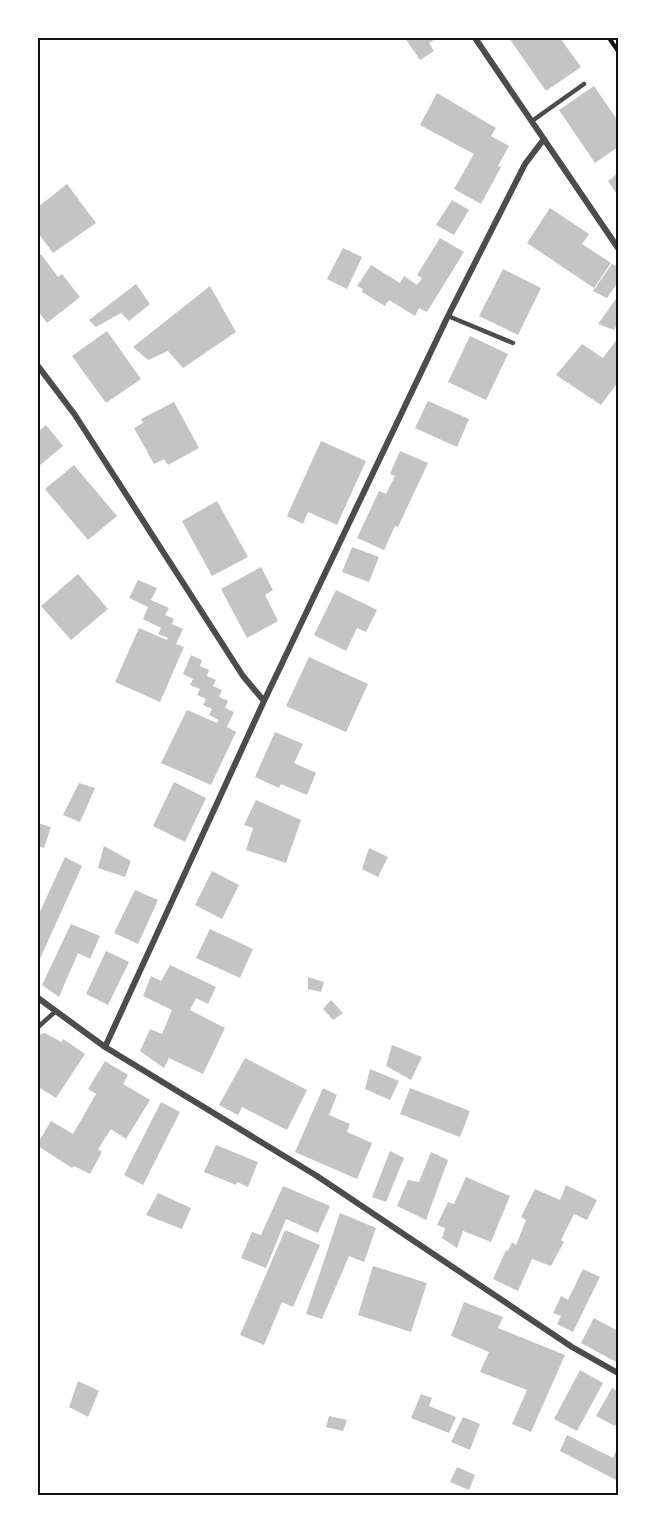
<svg xmlns="http://www.w3.org/2000/svg" width="656" height="1533" font-family="Helvetica,sans-serif">
<style>
.building{fill:#c4c4c4}
.lines{fill:none;stroke-linecap:round;stroke-linejoin:round}
.path{stroke:#111;stroke-width:4}
.service{stroke:#4c4c4c;stroke-width:4.5}
.minor{stroke:#4c4c4c;stroke-width:6}
.neatline{fill:none;stroke:#111;stroke-width:2}
</style>
<rect width="100%" height="100%" fill="#fff"/>
<path class="building" d="M 405,38 L 437,38 L 429,43 L 434,51 L 420,60 Z
M 509,38 L 560,38 L 581,67 L 546,91 Z
M 594,86 L 618,121 L 618,147 L 595,163 L 559,110 Z
M 437,93 L 496,128 L 491,136 L 509,146 L 498,166 L 501,167 L 481,204 L 454,189 L 474,154 L 420,125 Z
M 618,173 L 618,196 L 608,181 Z
M 67,184 L 96,223 L 53,253 L 38,233 L 38,207 Z
M 452,200 L 469,210 L 454,235 L 436,225 Z
M 550,208 L 589,234 L 582,244 L 611,263 L 594,288 L 527,243 Z
M 440,238 L 464,252 L 427,312 L 419,308 L 415,316 L 389,300 L 385,306 L 362,292 L 363,289 L 357,286 L 371,265 L 400,283 L 404,276 L 417,285 L 422,278 L 417,275 Z
M 343,248 L 362,257 L 347,289 L 327,279 Z
M 41,254 L 58,277 L 62,274 L 80,297 L 47,323 L 38,311 L 38,257 Z
M 612,264 L 618,267 L 618,282 L 607,298 L 593,291 Z
M 503,269 L 541,288 L 518,335 L 479,316 Z
M 136,284 L 150,304 L 129,321 L 121,313 L 96,327 L 89,320 Z
M 210,286 L 236,332 L 183,368 L 168,351 L 148,360 L 133,347 Z
M 618,296 L 618,323 L 614,330 L 598,324 Z
M 107,331 L 141,379 L 106,403 L 72,356 Z
M 470,336 L 508,354 L 486,400 L 448,382 Z
M 618,338 L 618,382 L 601,405 L 556,375 L 582,344 L 603,358 Z
M 428,401 L 469,419 L 457,447 L 415,428 Z
M 174,402 L 199,448 L 168,465 L 164,459 L 154,464 L 134,428 L 143,423 L 141,419 Z
M 46,425 L 63,446 L 39,466 L 38,432 Z
M 321,441 L 366,461 L 337,525 L 308,512 L 303,524 L 287,516 Z
M 400,451 L 428,463 L 398,527 L 395,526 L 384,550 L 357,538 L 379,491 L 386,494 L 395,476 L 390,474 Z
M 74,465 L 117,516 L 88,540 L 45,489 Z
M 217,501 L 248,557 L 212,576 L 182,521 Z
M 352,547 L 379,557 L 369,582 L 342,572 Z
M 261,567 L 273,590 L 265,595 L 278,621 L 247,638 L 221,589 Z
M 78,574 L 108,609 L 71,640 L 41,606 Z
M 138,580 L 157,588 L 151,600 L 169,608 L 165,615 L 174,619 L 172,624 L 183,629 L 176,644 L 184,647 L 160,702 L 115,682 L 139,628 L 167,640 L 168,638 L 158,634 L 161,628 L 143,619 L 148,607 L 129,598 Z
M 336,590 L 377,610 L 366,632 L 357,628 L 346,651 L 314,635 Z
M 191,655 L 202,660 L 200,666 L 209,670 L 207,676 L 216,680 L 213,686 L 222,690 L 219,697 L 228,701 L 225,708 L 234,712 L 227,727 L 236,732 L 211,785 L 161,763 L 187,710 L 217,723 L 219,720 L 209,715 L 212,709 L 203,705 L 206,699 L 197,695 L 200,689 L 190,685 L 193,679 L 183,674 Z
M 309,657 L 368,684 L 346,732 L 286,706 Z
M 275,732 L 303,744 L 294,763 L 316,773 L 307,795 L 281,784 L 279,788 L 255,777 Z
M 174,782 L 206,798 L 185,842 L 153,826 Z
M 79,783 L 95,788 L 80,822 L 63,815 Z
M 256,800 L 301,820 L 286,863 L 246,850 L 253,828 L 244,825 Z
M 38,823 L 51,827 L 44,848 L 38,846 Z
M 104,846 L 131,861 L 125,877 L 98,868 Z
M 369,848 L 388,857 L 378,877 L 362,869 Z
M 65,857 L 82,866 L 38,963 L 38,916 Z
M 212,871 L 239,885 L 222,919 L 195,905 Z
M 135,890 L 158,900 L 138,944 L 114,933 Z
M 71,924 L 100,936 L 90,959 L 78,953 L 59,997 L 42,985 Z
M 210,929 L 253,949 L 240,978 L 196,958 Z
M 106,951 L 129,962 L 108,1005 L 86,994 Z
M 170,965 L 216,987 L 208,1004 L 196,998 L 190,1010 L 225,1028 L 203,1074 L 169,1058 L 164,1068 L 140,1051 L 150,1029 L 162,1034 L 172,1010 L 143,996 L 151,976 L 161,981 Z
M 308,977 L 324,982 L 321,992 L 308,989 Z
M 331,1000 L 343,1013 L 333,1020 L 323,1009 Z
M 45,1033 L 61,1042 L 63,1039 L 85,1054 L 56,1098 L 40,1088 L 38,1092 L 38,1035 Z
M 392,1045 L 422,1057 L 411,1080 L 386,1066 Z
M 245,1058 L 307,1090 L 287,1130 L 242,1107 L 238,1115 L 219,1105 Z
M 105,1061 L 128,1075 L 123,1084 L 150,1100 L 126,1139 L 111,1129 L 98,1149 L 102,1152 L 90,1174 L 74,1166 L 72,1168 L 38,1146 L 38,1143 L 51,1121 L 73,1134 L 96,1094 L 88,1089 Z
M 370,1069 L 399,1081 L 390,1100 L 365,1089 Z
M 323,1088 L 337,1095 L 329,1115 L 350,1124 L 347,1132 L 372,1143 L 357,1179 L 295,1152 Z
M 410,1088 L 470,1111 L 460,1137 L 400,1114 Z
M 161,1102 L 180,1112 L 143,1185 L 124,1175 Z
M 216,1145 L 258,1162 L 248,1187 L 237,1182 L 236,1185 L 204,1172 Z
M 390,1151 L 404,1158 L 386,1202 L 372,1197 Z
M 431,1152 L 448,1160 L 426,1220 L 397,1206 L 408,1180 L 419,1182 Z
M 466,1177 L 510,1196 L 491,1242 L 463,1231 L 457,1248 L 442,1238 L 445,1228 L 437,1225 L 448,1202 L 454,1204 Z
M 566,1185 L 597,1200 L 587,1220 L 574,1214 L 561,1240 L 564,1242 L 551,1266 L 532,1259 L 518,1291 L 493,1279 L 506,1250 L 508,1251 L 512,1242 L 516,1245 L 526,1220 L 521,1217 L 535,1189 L 560,1200 Z
M 283,1186 L 330,1206 L 318,1233 L 286,1219 L 266,1268 L 241,1258 L 252,1232 L 261,1235 Z
M 158,1193 L 191,1208 L 182,1229 L 146,1215 Z
M 340,1213 L 376,1228 L 364,1262 L 349,1256 L 322,1319 L 306,1314 Z
M 285,1230 L 320,1245 L 293,1307 L 282,1302 L 264,1345 L 240,1335 Z
M 373,1266 L 427,1283 L 411,1332 L 358,1315 Z
M 583,1269 L 600,1277 L 573,1332 L 557,1324 L 561,1316 L 553,1313 L 561,1296 L 568,1300 Z
M 464,1302 L 503,1317 L 498,1328 L 565,1355 L 531,1432 L 512,1424 L 527,1390 L 480,1372 L 489,1352 L 451,1336 Z
M 594,1318 L 618,1331 L 618,1363 L 581,1343 Z
M 580,1370 L 603,1383 L 577,1431 L 554,1419 Z
M 78,1381 L 99,1391 L 88,1417 L 69,1407 Z
M 612,1388 L 618,1391 L 618,1421 L 615,1426 L 596,1416 Z
M 421,1394 L 432,1398 L 429,1406 L 456,1417 L 449,1433 L 411,1418 Z
M 329,1416 L 347,1420 L 343,1431 L 326,1427 Z
M 463,1417 L 480,1424 L 470,1450 L 451,1442 Z
M 567,1435 L 613,1458 L 618,1446 L 618,1481 L 560,1451 Z
M 457,1467 L 475,1475 L 469,1490 L 450,1482 Z"/>
<g class="lines">
<path class="path" d="M 609,38 L 618,51"/>
<path class="service" d="M 532,121 L 584,84
M 448,316 L 513,343
M 38,1027 L 56,1011"/>
<path class="minor" d="M 475,38 L 618,248
M 38,366 L 75,415 L 243,676 L 264,701
M 38,998 L 105,1047 L 317,1176 L 572,1347 L 618,1373
M 105,1047 L 264,701 L 448,316 L 525,164 L 544,139"/>
</g>
<rect width="656" height="1533" fill="none" stroke="#ffffff" stroke-width="78"/>
<rect x="39" y="39" width="578" height="1455" class="neatline"/>
</svg>
